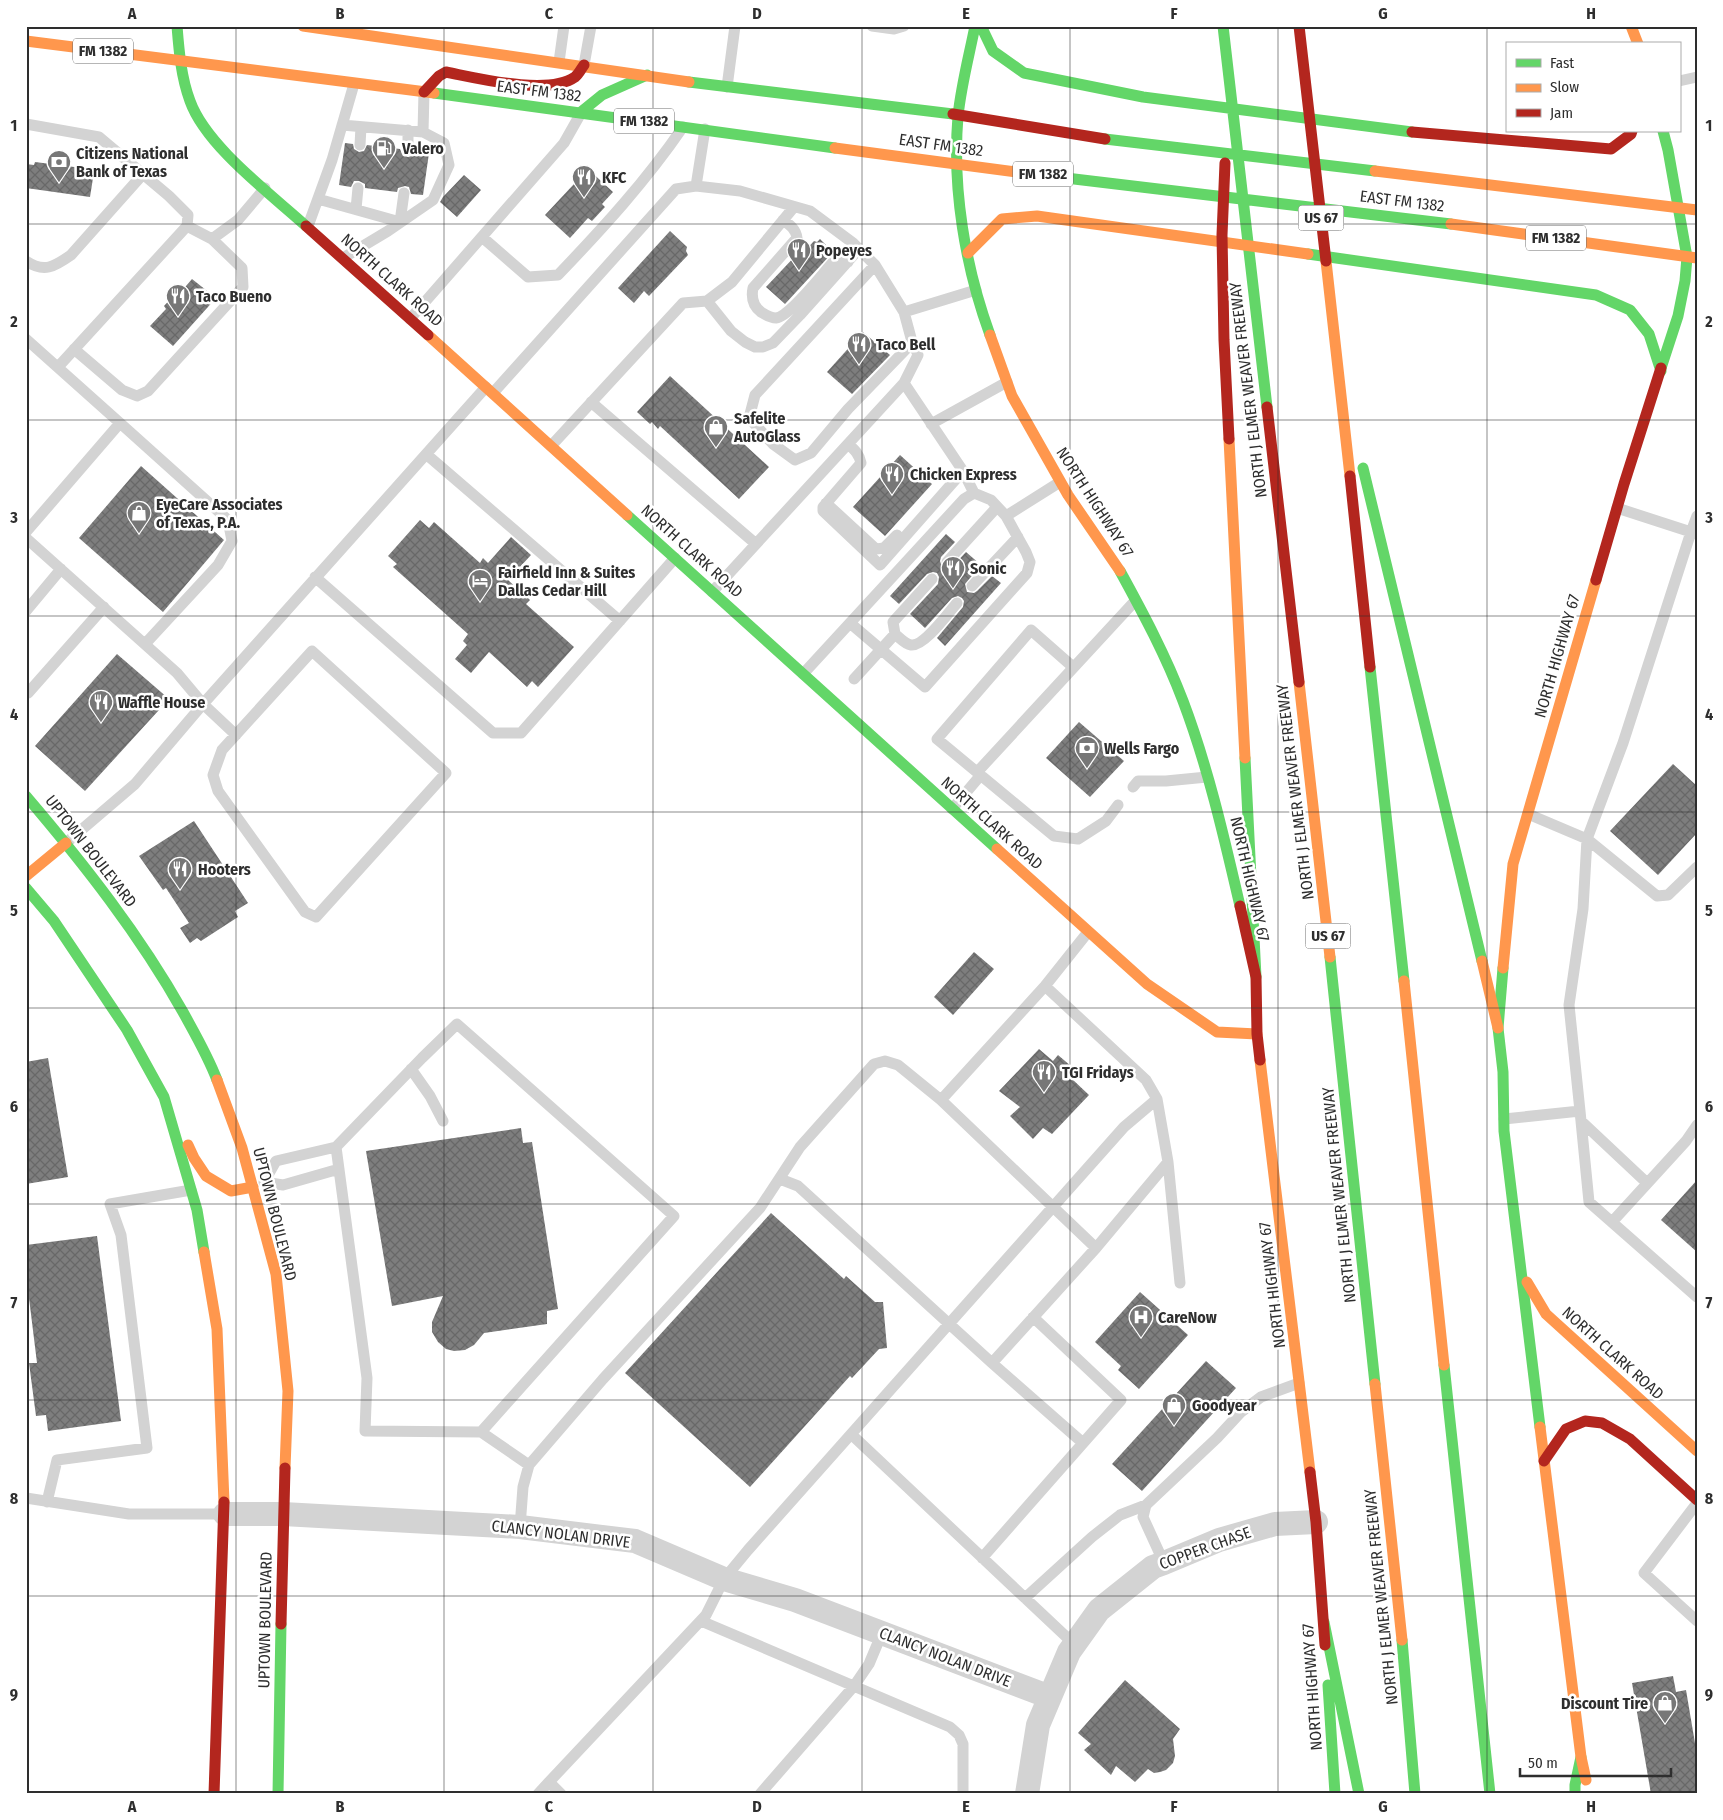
<svg xmlns="http://www.w3.org/2000/svg" width="1723" height="1820" font-family="'Fira Sans Condensed',sans-serif">
<style>
.building{fill:url(#building-cross-hatch)}
.lines{fill:none;stroke-linecap:round;stroke-linejoin:round}
.lane{stroke:#d3d3d3;stroke-width:11}
.street{stroke:#d3d3d3;stroke-width:24}
.fast{stroke:#63d668;stroke-width:11}
.slow{stroke:#ff974d;stroke-width:11}
.jam{stroke:#b3261e;stroke-width:11}
.grid{fill:none;stroke:#2e2e2e;stroke-width:1;stroke-opacity:0.55}
.labels{text-anchor:middle;dominant-baseline:central;stroke-width:5;stroke-linejoin:round;paint-order:stroke}
.shield{fill:#fff;stroke:#6d6d6d;stroke-width:1}
.shield-label{font-size:15px;font-weight:bold;fill:#2e2e2e}
.street-label{font-size:16px;fill:#2e2e2e;stroke:#fff}
.poi-label{font-size:16px;font-weight:bold;fill:#2e2e2e;stroke:#fff;text-anchor:start}
.neatline{fill:none;stroke:#2e2e2e;stroke-width:2}
.grid-label{font-size:16px;text-anchor:middle;font-weight:bold;fill:#2e2e2e}
</style>
<defs>
<pattern id="building-cross-hatch" width="8" height="8" patternUnits="userSpaceOnUse" patternTransform="scale(1.25)"><rect width="8" height="8" fill="#7e7e7e"/><path d="M0 0l8 8M0 8l8-8" fill="none" stroke="#686868"/></pattern>
</defs>
<rect width="100%" height="100%" fill="#fff"/>
<path class="building" d="M 345,143 L 353,144 L 354,149 L 359,152 L 364,151 L 367,145 L 400,149 L 402,154 L 408,157 L 412,156 L 415,151 L 429,153 L 423,195 L 411,194 L 409,187 L 405,186 L 398,188 L 397,192 L 365,188 L 365,184 L 359,181 L 354,181 L 351,187 L 339,185 Z
M 35,162 L 82,168 L 81,176 L 93,178 L 90,197 L 26,188 L 26,164 L 34,165 Z
M 588,169 L 613,192 L 602,204 L 605,207 L 592,221 L 588,218 L 570,238 L 545,215 Z
M 464,175 L 481,190 L 457,217 L 440,202 L 443,197 Z
M 670,231 L 687,247 L 686,251 L 688,255 L 649,296 L 644,291 L 634,303 L 618,288 Z
M 820,239 L 833,252 L 785,304 L 766,287 L 799,252 L 802,254 L 814,241 L 817,242 Z
M 192,279 L 216,298 L 173,346 L 150,326 L 166,309 L 164,306 L 178,291 L 180,293 Z
M 863,332 L 890,355 L 852,394 L 827,372 Z
M 670,376 L 769,467 L 739,499 L 660,426 L 658,429 L 652,422 L 650,424 L 637,412 Z
M 900,455 L 932,484 L 885,536 L 853,507 Z
M 141,466 L 224,540 L 163,612 L 79,538 Z
M 420,520 L 429,528 L 434,522 L 480,563 L 483,558 L 488,563 L 511,537 L 531,555 L 508,580 L 530,600 L 526,604 L 574,647 L 538,687 L 532,681 L 527,687 L 489,652 L 471,673 L 455,659 L 467,645 L 463,641 L 468,634 L 393,567 L 397,564 L 388,556 Z
M 946,534 L 955,542 L 941,557 L 940,561 L 942,567 L 950,569 L 966,552 L 981,565 L 965,584 L 967,592 L 974,593 L 977,591 L 992,576 L 1001,583 L 945,646 L 937,638 L 963,607 L 964,601 L 962,598 L 958,596 L 952,598 L 925,628 L 910,614 L 938,584 L 939,577 L 937,573 L 933,572 L 927,574 L 899,604 L 890,596 Z
M 117,654 L 169,699 L 85,791 L 35,746 Z
M 1079,722 L 1124,761 L 1090,797 L 1046,758 Z
M 1673,764 L 1697,786 L 1697,833 L 1658,875 L 1610,831 Z
M 194,821 L 248,903 L 235,911 L 238,917 L 201,941 L 197,938 L 190,943 L 180,928 L 189,923 L 166,888 L 163,890 L 139,856 Z
M 974,952 L 994,969 L 953,1015 L 934,997 Z
M 1039,1049 L 1053,1061 L 1058,1055 L 1078,1072 L 1071,1078 L 1089,1095 L 1052,1134 L 1043,1128 L 1033,1139 L 1010,1116 L 1020,1107 L 999,1091 Z
M 48,1058 L 68,1177 L 26,1184 L 26,1062 Z
M 521,1128 L 523,1143 L 532,1142 L 558,1309 L 547,1311 L 547,1324 L 484,1333 L 474,1345 L 465,1350 L 454,1351 L 446,1349 L 438,1342 L 432,1332 L 432,1322 L 443,1296 L 392,1306 L 366,1151 Z
M 1697,1180 L 1697,1252 L 1661,1220 Z
M 771,1213 L 844,1279 L 846,1276 L 875,1302 L 883,1302 L 887,1348 L 879,1349 L 852,1378 L 850,1376 L 750,1487 L 625,1373 Z
M 97,1236 L 121,1421 L 48,1431 L 46,1415 L 36,1416 L 29,1363 L 37,1363 L 29,1298 L 26,1298 L 26,1245 Z
M 1140,1292 L 1188,1335 L 1139,1389 L 1118,1370 L 1121,1366 L 1095,1342 Z
M 1206,1361 L 1236,1388 L 1142,1491 L 1112,1464 Z
M 1673,1676 L 1676,1692 L 1686,1690 L 1697,1755 L 1697,1794 L 1651,1794 L 1632,1683 Z
M 1125,1680 L 1180,1729 L 1173,1739 L 1175,1756 L 1173,1763 L 1166,1770 L 1160,1772 L 1154,1773 L 1148,1769 L 1135,1782 L 1116,1766 L 1111,1775 L 1084,1750 L 1091,1744 L 1078,1733 Z"/>
<g class="lines">
<path class="lane" d="M 872,26 L 894,29 L 904,26
M 559,62 L 564,26
M 584,65 L 591,26
M 1679,81 L 1697,77
M 727,87 L 735,26
M 26,124 L 99,137 L 169,196 L 188,215 L 187,226
M 342,125 L 423,132
M 408,130 L 408,150
M 360,145 L 361,127
M 696,186 L 740,191 L 810,211 L 853,243 L 875,265 L 904,312 L 911,338 L 918,355 L 904,383 L 963,471 L 974,493 L 991,500 L 1006,516 L 1060,482
M 318,199 L 400,222 L 404,193
M 356,209 L 358,188
M 783,220 C 790,225 796,229 797,238 L 753,288 C 751,298 753,306 761,312 C 766,315 770,318 776,318 C 791,316 824,271 837,258 L 841,258 L 848,262
M 308,226 L 332,160 L 354,84
M 482,237 L 528,277 L 558,275 C 603,228 646,181 683,127
M 343,258 L 388,231 L 433,200 L 449,165 L 444,143 L 423,132 L 424,92
M 26,261 C 44,273 54,267 71,255 L 143,174
M 875,265 L 755,395 L 749,418 L 773,444 L 795,460 L 811,453 L 848,409 L 913,342
M 707,301 L 731,331 L 745,342 L 755,347 L 763,347 L 773,343 L 800,315 L 859,249
M 904,312 L 976,290
M 410,319 L 564,143 L 581,113
M 26,339 L 120,423
M 74,349 L 122,390 L 137,396 L 148,391 L 243,287 L 242,268 L 212,239
M 58,367 L 187,226 L 212,239 L 238,220 L 265,188
M 493,393 L 676,189 L 696,186 L 705,129
M 591,402 L 756,544 L 904,383
M 931,424 L 1007,382
M 848,444 C 855,450 859,454 861,463 L 823,507 L 823,511 L 880,565 L 963,471
M 551,446 L 683,303 L 707,301 L 732,282 L 794,207
M 426,454 L 620,621
M 826,503 L 876,549 L 884,548 L 897,535
M 1617,508 L 1691,532 L 1623,743 L 1587,839 L 1657,896 L 1668,895 L 1697,867
M 26,532 L 120,423 L 228,520 L 232,541 L 218,565 L 145,644
M 1696,534 L 1691,532 L 1697,516
M 26,538 L 177,673 L 203,704 L 135,784 L 66,843
M 947,562 L 997,507
M 315,577 L 493,733 L 521,733 L 675,558
M 932,579 L 893,622 L 895,634 C 900,638 905,644 911,645 C 924,647 948,613 957,603
M 972,586 L 1018,537
M 712,592 L 756,544
M 26,611 L 61,569
M 850,623 L 925,687 L 1027,573 L 1030,562 L 1026,552 L 1006,516
M 312,651 L 446,773 L 316,917 L 305,912 L 218,791 L 213,775 L 222,750 Z
M 1073,667 L 1031,630 L 937,739 L 1054,836 L 1078,839 L 1106,821 L 1118,805
M 803,674 L 964,499 L 974,493
M 854,679 L 895,634
M 26,691 L 28,693 L 104,607
M 236,735 L 203,704 L 486,387
M 1133,787 L 1138,781 L 1166,781 L 1207,777
M 952,809 L 980,776 L 980,769 L 1135,601
M 1528,814 L 1587,839 L 1583,909 L 1569,1005 L 1580,1111
M 1045,986 L 1146,1080 L 1157,1099 L 1168,1162 L 1180,1283
M 411,1069 L 430,1096 L 443,1121
M 941,1100 L 1045,986 L 1088,932
M 1504,1119 L 1580,1111 L 1589,1202 L 1697,1297
M 1581,1121 L 1647,1183
M 336,1147 L 367,1378 L 365,1431 L 481,1432 L 529,1465
M 339,1169 L 283,1185 L 264,1182 L 276,1161 L 336,1147 L 422,1058 L 457,1024 L 674,1216 L 481,1432
M 780,1179 L 798,1186 L 992,1363 L 1083,1443
M 1612,1222 L 1686,1141 L 1697,1125
M 992,1363 L 1096,1248 L 1168,1162
M 852,1435 L 1075,1645
M 26,1498 L 129,1514 L 225,1514
M 47,1502 L 57,1460 L 147,1448 L 121,1235 L 110,1204 L 191,1190
M 1697,1503 L 1644,1573 L 1697,1621
M 520,1527 L 523,1487 L 529,1465 L 603,1379 L 760,1208 L 800,1147 L 874,1064 L 885,1061 L 898,1065 L 941,1100 L 1096,1248
M 982,1558 L 1121,1400 L 1033,1317
M 1164,1563 L 1143,1517 L 1146,1505 L 1217,1438 L 1241,1412 L 1261,1397 L 1299,1383
M 1025,1598 L 1092,1537 L 1120,1515 L 1146,1505
M 701,1621 L 950,1727 L 959,1735 L 963,1744 L 963,1794
M 538,1794 L 549,1782
M 561,1794 L 549,1782 L 706,1615 L 724,1579 L 748,1550 L 1124,1127 L 1157,1099
M 760,1794 L 854,1686 L 869,1664 L 882,1633"/>
<path class="street" d="M 225,1514 L 283,1514 L 520,1527 L 635,1541 L 724,1579 L 795,1600 L 1050,1697
M 1027,1794 L 1038,1725 L 1069,1652 L 1099,1610 L 1153,1567 L 1164,1563 L 1219,1540 L 1275,1524 L 1316,1522"/>
<path class="fast" d="M 177,26 C 179,51 181,77 190,101 C 206,146 271,194 306,226
M 975,26 C 969,56 961,86 958,116 C 952,189 965,266 990,335
M 981,26 L 993,51 L 1024,73 L 1143,97 L 1412,132
M 1223,26 L 1267,407
M 689,82 L 953,114
M 434,93 L 835,148
M 581,112 L 602,95 L 647,75
M 1105,139 L 1375,171
M 1024,173 L 1451,224
M 1308,254 L 1596,295 L 1630,310 L 1649,334 L 1661,371
M 1661,368 L 1678,316 L 1685,281 L 1687,257 L 1668,150 L 1663,131
M 1363,468 L 1482,961
M 627,515 L 997,849
M 1120,571 C 1143,613 1166,656 1183,701 C 1208,767 1224,837 1240,906
M 1370,667 L 1404,981
M 1245,758 L 1256,977
M 26,796 C 84,864 139,934 183,1012 C 195,1034 208,1056 217,1080
M 26,888 L 54,921 L 127,1030 L 164,1097 L 197,1210 L 204,1252
M 1330,957 L 1375,1384
M 1503,968 L 1498,1028 L 1503,1072 L 1504,1131 L 1540,1427
M 1444,1365 L 1490,1794
M 1324,1622 L 1359,1794
M 1402,1640 L 1415,1794
M 1328,1685 L 1335,1794
M 278,1794 L 281,1624
M 1575,1794 L 1575,1785 L 1581,1757"/>
<path class="slow" d="M 303,26 L 689,82
M 1631,26 L 1638,44
M 26,41 L 434,93
M 835,148 L 1024,173
M 1375,171 L 1697,210
M 1451,224 L 1697,258
M 968,253 L 1002,219 L 1037,216 L 1308,254
M 1326,261 L 1350,476
M 428,335 L 627,515
M 990,335 L 1012,396 L 1068,495 L 1120,571
M 1229,439 L 1245,758
M 1299,682 L 1330,957
M 997,849 L 1147,984 L 1217,1032 L 1257,1034
M 26,876 L 66,843
M 1482,961 L 1498,1028
M 1503,968 L 1513,864 L 1596,580
M 1404,981 L 1444,1365
M 1260,1060 L 1310,1472
M 217,1080 L 242,1148 L 276,1274 L 288,1391 L 285,1468
M 188,1145 L 194,1158 L 206,1176 L 231,1191 L 253,1187
M 204,1252 L 217,1329 L 224,1502
M 1527,1282 L 1546,1314 L 1697,1451
M 1375,1384 L 1402,1640
M 1540,1427 L 1581,1757 L 1586,1780"/>
<path class="jam" d="M 1299,26 L 1326,261
M 424,92 L 439,76 L 446,72 C 477,78 548,96 575,77 C 579,74 581,69 584,65
M 953,114 L 1105,139
M 1412,132 L 1611,149 L 1631,134 L 1632,131
M 1225,163 L 1222,235 L 1224,340 L 1229,439
M 306,226 L 428,335
M 1267,407 L 1299,682
M 1350,476 L 1370,667
M 1596,580 L 1624,484 L 1661,368
M 1240,906 L 1256,977 L 1257,1034 L 1260,1060
M 1544,1461 L 1566,1429 L 1585,1421 L 1602,1423 L 1630,1439 L 1697,1500
M 1310,1472 L 1316,1522 L 1325,1645
M 281,1624 L 285,1468
M 214,1794 L 224,1502"/>
</g>
<path class="grid" d="M 236,26 L 236,1794M 444,26 L 444,1794M 653,26 L 653,1794M 862,26 L 862,1794M 1070,26 L 1070,1794M 1278,26 L 1278,1794M 1487,26 L 1487,1794M 26,224 L 1697,224M 26,420 L 1697,420M 26,616 L 1697,616M 26,812 L 1697,812M 26,1008 L 1697,1008M 26,1204 L 1697,1204M 26,1400 L 1697,1400M 26,1596 L 1697,1596"/>
<defs>
<g id="fuel-pin" transform="scale(1.25)"><path d="M0 17L-7.5 6A9.5 9.5 0 1 1 7.5 6Z" fill="#777" stroke="#fff"/><path d="M-5.5-6h7V0h2V4h1.3V-2.5L3-4.5l.8-.8L6-3V5H2.5V1h-1V6h-7ZM-4.2-4.7v3.2H.2V-4.7Z" fill="#fff"/></g>
<g id="bank-pin" transform="scale(1.25)"><path d="M0 17L-7.5 6A9.5 9.5 0 1 1 7.5 6Z" fill="#777" stroke="#fff"/><path d="M-6-4H6V4H-6ZM0-2.3a2.3 2.3 0 1 0 0 4.6a2.3 2.3 0 1 0 0-4.6Z" fill="#fff"/></g>
<g id="restaurant-pin" transform="scale(1.25)"><path d="M0 17L-7.5 6A9.5 9.5 0 1 1 7.5 6Z" fill="#777" stroke="#fff"/><path d="M-5-6h1v4h1v-4h1v4h1v-4h1v5L-1.5 .5V6h-2V.5L-5-1ZM5-6V6H3V1.5H1.5Q1.5-4 5-6Z" fill="#fff"/></g>
<g id="shop-pin" transform="scale(1.25)"><path d="M0 17L-7.5 6A9.5 9.5 0 1 1 7.5 6Z" fill="#777" stroke="#fff"/><path d="M-5-2.5h2.3a2.7 3.5 0 0 1 5.4 0H5L5.5 6h-11ZM-1.5-2.5h3a1.5 2.3 0 0 0-3 0Z" fill="#fff"/></g>
<g id="hotel-pin" transform="scale(1.25)"><path d="M0 17L-7.5 6A9.5 9.5 0 1 1 7.5 6Z" fill="#777" stroke="#fff"/><path d="M-6-4.5h1.5V1H6V5H4.5V3h-9V5H-6ZM-4 0a1.8 1.8 0 1 1 3.6 0ZM.5 0V-2.5h3Q6-2.5 6 0Z" fill="#fff"/></g>
<g id="hospital-pin" transform="scale(1.25)"><path d="M0 17L-7.5 6A9.5 9.5 0 1 1 7.5 6Z" fill="#777" stroke="#fff"/><path d="M-5-5h3v3.5h4V-5h3V5h-3V1.5h-4V5h-3Z" fill="#fff"/></g>
</defs>
<g fill-rule="evenodd">
<use href="#fuel-pin" x="384" y="148"/>
<use href="#bank-pin" x="59" y="162"/>
<use href="#restaurant-pin" x="584" y="177"/>
<use href="#restaurant-pin" x="799" y="250"/>
<use href="#restaurant-pin" x="178" y="296"/>
<use href="#restaurant-pin" x="859" y="344"/>
<use href="#shop-pin" x="716" y="427"/>
<use href="#restaurant-pin" x="892" y="474"/>
<use href="#shop-pin" x="139" y="513"/>
<use href="#restaurant-pin" x="953" y="568"/>
<use href="#hotel-pin" x="480" y="581"/>
<use href="#restaurant-pin" x="101" y="702"/>
<use href="#bank-pin" x="1087" y="748"/>
<use href="#restaurant-pin" x="180" y="869"/>
<use href="#restaurant-pin" x="1044" y="1072"/>
<use href="#hospital-pin" x="1141" y="1317"/>
<use href="#shop-pin" x="1174" y="1405"/>
<use href="#shop-pin" x="1665" y="1703"/>
</g>
<g class="labels">
<g class="shield">
<rect x="73" y="38.5" width="60" height="25" rx="4"/>
<rect x="614" y="108.5" width="60" height="25" rx="4"/>
<rect x="1013" y="161.5" width="60" height="25" rx="4"/>
<rect x="1298.5" y="205.5" width="45" height="25" rx="4"/>
<rect x="1526" y="225.5" width="60" height="25" rx="4"/>
<rect x="1305.5" y="923.5" width="45" height="25" rx="4"/>
</g>
<g class="shield-label">
<text x="103" y="51">FM 1382</text>
<text x="644" y="121">FM 1382</text>
<text x="1043" y="174">FM 1382</text>
<text x="1321" y="218">US 67</text>
<text x="1556" y="238">FM 1382</text>
<text x="1328" y="936">US 67</text>
</g>
<g class="street-label">
<text transform="translate(539 91) rotate(7)">EAST FM 1382</text>
<text transform="translate(941 145) rotate(8)">EAST FM 1382</text>
<text transform="translate(1402 201) rotate(7)">EAST FM 1382</text>
<text transform="translate(392 280) rotate(42)">NORTH CLARK ROAD</text>
<text transform="translate(1248 390) rotate(-97)">NORTH J ELMER WEAVER FREEWAY</text>
<text transform="translate(1095 502) rotate(57)">NORTH HIGHWAY 67</text>
<text transform="translate(692 551) rotate(42)">NORTH CLARK ROAD</text>
<text transform="translate(1557 656) rotate(-74)">NORTH HIGHWAY 67</text>
<text transform="translate(1295 792) rotate(-97)">NORTH J ELMER WEAVER FREEWAY</text>
<text transform="translate(992 823) rotate(42)">NORTH CLARK ROAD</text>
<text transform="translate(91 851) rotate(52)">UPTOWN BOULEVARD</text>
<text transform="translate(1250 879) rotate(77)">NORTH HIGHWAY 67</text>
<text transform="translate(1339 1195) rotate(-96)">NORTH J ELMER WEAVER FREEWAY</text>
<text transform="translate(275 1214) rotate(76)">UPTOWN BOULEVARD</text>
<text transform="translate(1272 1285) rotate(-97)">NORTH HIGHWAY 67</text>
<text transform="translate(1613 1353) rotate(42)">NORTH CLARK ROAD</text>
<text transform="translate(561 1534) rotate(7)">CLANCY NOLAN DRIVE</text>
<text transform="translate(1205 1548) rotate(-20)">COPPER CHASE</text>
<text transform="translate(1381 1597) rotate(-96)">NORTH J ELMER WEAVER FREEWAY</text>
<text transform="translate(265 1620) rotate(-89)">UPTOWN BOULEVARD</text>
<text transform="translate(945 1657) rotate(21)">CLANCY NOLAN DRIVE</text>
<text transform="translate(1312 1687) rotate(-94)">NORTH HIGHWAY 67</text>
</g>
<g class="poi-label">
<text x="402" y="148">Valero</text>
<text x="76" y="153">Citizens National<tspan x="76" dy="18">Bank of Texas</tspan></text>
<text x="602" y="177">KFC</text>
<text x="816" y="250">Popeyes</text>
<text x="196" y="296">Taco Bueno</text>
<text x="876" y="344">Taco Bell</text>
<text x="734" y="418">Safelite<tspan x="734" dy="18">AutoGlass</tspan></text>
<text x="910" y="474">Chicken Express</text>
<text x="156" y="504">EyeCare Associates<tspan x="156" dy="18">of Texas, P.A.</tspan></text>
<text x="970" y="568">Sonic</text>
<text x="498" y="572">Fairfield Inn &amp; Suites<tspan x="498" dy="18">Dallas Cedar Hill</tspan></text>
<text x="118" y="702">Waffle House</text>
<text x="1104" y="748">Wells Fargo</text>
<text x="198" y="869">Hooters</text>
<text x="1062" y="1072">TGI Fridays</text>
<text x="1158" y="1317">CareNow</text>
<text x="1192" y="1405">Goodyear</text>
<text x="1648" y="1703" text-anchor="end">Discount Tire</text>
</g>
</g>
<rect width="1723" height="1820" fill="none" stroke="#ffffff" stroke-width="55"/>
<rect x="1506" y="42" width="175" height="90" fill="#ffffff" stroke="#ababab"/>
<rect x="1516" y="59" width="25" height="8" fill="#63d668" stroke="#ababab"/>
<text x="1550" y="68" font-size="15" fill="#2e2e2e">Fast</text>
<rect x="1516" y="84" width="25" height="8" fill="#ff974d" stroke="#ababab"/>
<text x="1550" y="92" font-size="15" fill="#2e2e2e">Slow</text>
<rect x="1516" y="109" width="25" height="8" fill="#b3261e" stroke="#ababab"/>
<text x="1550" y="118" font-size="15" fill="#2e2e2e">Jam</text>
<path d="M1520 1768v8h151v-8" fill="none" stroke="#2e2e2e" stroke-width="2.5"/>
<text x="1528" y="1768" font-size="15" fill="#2e2e2e" stroke="#ffffff" stroke-width="4" paint-order="stroke">50 m</text>
<rect x="28" y="28" width="1668" height="1764" class="neatline"/>
<g class="grid-label">
<text x="132" y="19">A</text>
<text x="340" y="19">B</text>
<text x="549" y="19">C</text>
<text x="757" y="19">D</text>
<text x="966" y="19">E</text>
<text x="1174" y="19">F</text>
<text x="1383" y="19">G</text>
<text x="1591" y="19">H</text>
<text x="14" y="131">1</text>
<text x="1709" y="131">1</text>
<text x="14" y="327">2</text>
<text x="1709" y="327">2</text>
<text x="14" y="523">3</text>
<text x="1709" y="523">3</text>
<text x="14" y="720">4</text>
<text x="1709" y="720">4</text>
<text x="14" y="916">5</text>
<text x="1709" y="916">5</text>
<text x="14" y="1112">6</text>
<text x="1709" y="1112">6</text>
<text x="14" y="1308">7</text>
<text x="1709" y="1308">7</text>
<text x="14" y="1504">8</text>
<text x="1709" y="1504">8</text>
<text x="14" y="1700">9</text>
<text x="1709" y="1700">9</text>
<text x="132" y="1812">A</text>
<text x="340" y="1812">B</text>
<text x="549" y="1812">C</text>
<text x="757" y="1812">D</text>
<text x="966" y="1812">E</text>
<text x="1174" y="1812">F</text>
<text x="1383" y="1812">G</text>
<text x="1591" y="1812">H</text>
</g>
</svg>
